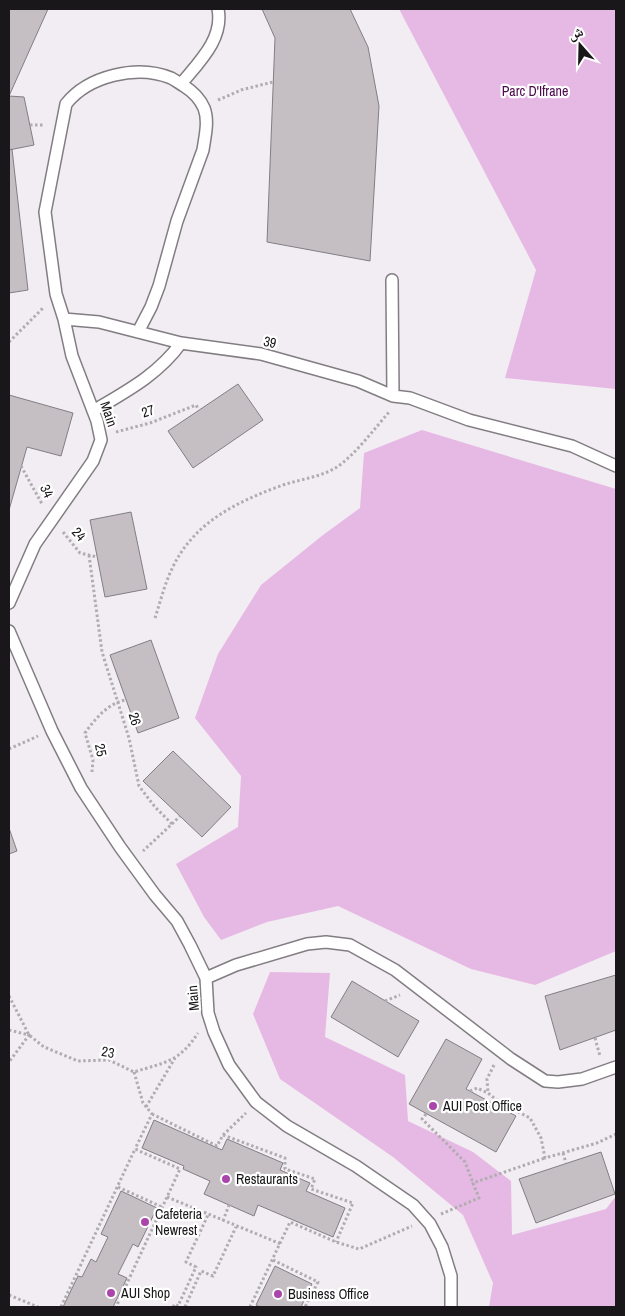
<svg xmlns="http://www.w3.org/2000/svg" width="625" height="1316" font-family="'Archivo Narrow','Noto Naskh Arabic',sans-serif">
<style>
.green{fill:#e6b9e4}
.building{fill:#c5bfc4;stroke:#837e83}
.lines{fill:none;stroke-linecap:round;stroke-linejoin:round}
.service-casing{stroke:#827d82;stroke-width:14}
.path{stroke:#b0acb0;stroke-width:3;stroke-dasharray:2.5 2.5;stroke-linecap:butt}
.service{stroke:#fff;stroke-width:11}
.poi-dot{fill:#aa46ab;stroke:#fff;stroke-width:2}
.labels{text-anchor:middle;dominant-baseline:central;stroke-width:4.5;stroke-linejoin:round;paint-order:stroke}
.park-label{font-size:14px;fill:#4c094d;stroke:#fff}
.street-label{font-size:14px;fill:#191719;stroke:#fff}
.poi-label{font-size:14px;fill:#191719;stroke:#fff;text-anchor:start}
</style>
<rect width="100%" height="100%" fill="#f2edf2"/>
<path class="green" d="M 399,9 L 616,9 L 616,389 L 505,378 L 536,270 Z
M 422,430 L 616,489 L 616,951 L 535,985 L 471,969 L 338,906 L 267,922 L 221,940 L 204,917 L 176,864 L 238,827 L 241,776 L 195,718 L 218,654 L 261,585 L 323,535 L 360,508 L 364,453 Z
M 270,972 L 330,973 L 325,1037 L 405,1075 L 408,1121 L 473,1152 L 511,1181 L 512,1235 L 606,1209 L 616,1196 L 616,1307 L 489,1307 L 493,1283 L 463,1215 L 393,1157 L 280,1079 L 253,1014 Z"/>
<path class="building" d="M 9,9 L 48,9 L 9,96 Z
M 262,9 L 350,9 L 368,47 L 379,106 L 370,261 L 267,242 L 275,38 Z
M 9,96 L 24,97 L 34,145 L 9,150 Z
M 12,149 L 28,290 L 9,293 L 9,150 Z
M 238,384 L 263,420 L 193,468 L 168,431 Z
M 9,395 L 73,413 L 61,456 L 27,447 L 9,510 Z
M 131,512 L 147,589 L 105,597 L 90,520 Z
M 151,640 L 179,718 L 138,733 L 110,655 Z
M 173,751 L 231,807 L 202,837 L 143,781 Z
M 9,828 L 17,851 L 9,854 Z
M 616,975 L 616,1030 L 560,1050 L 545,996 Z
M 352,981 L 419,1021 L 398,1057 L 331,1017 Z
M 446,1039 L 482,1059 L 466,1089 L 516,1116 L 496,1152 L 409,1104 Z
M 154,1120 L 222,1150 L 227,1139 L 283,1163 L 280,1170 L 310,1183 L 306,1191 L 345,1208 L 333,1237 L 258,1205 L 254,1216 L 204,1194 L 210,1181 L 183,1169 L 184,1166 L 142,1148 Z
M 601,1152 L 615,1194 L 536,1223 L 519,1179 Z
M 121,1191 L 157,1208 L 138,1247 L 133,1244 L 118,1274 L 127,1278 L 113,1307 L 63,1307 L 78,1276 L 82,1277 L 91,1259 L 96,1262 L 108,1237 L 101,1234 Z
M 275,1266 L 312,1284 L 301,1307 L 260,1307 L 256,1305 Z"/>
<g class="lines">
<g class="service-casing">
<path id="service" d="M 181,84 C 198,63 224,39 218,9
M 392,280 L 393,396
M 64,319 L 56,294 L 45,212 L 66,104 C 88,76 137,64 171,78 C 175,80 179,83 184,86 C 192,91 200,99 204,108 C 209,121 205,136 203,150 L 177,221 L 159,286 L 151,307 L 138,332 L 181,343 L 261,354 L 358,381 L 393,396 L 410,398 L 469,420 L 572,446 L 616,466
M 93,411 C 125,392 158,375 181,343
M 9,603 L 35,544 L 93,461 L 101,440 L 97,421 L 72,356 L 64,319 L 99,322 L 138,332
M 9,631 L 52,731 L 81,788 L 120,847 L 155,895 L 177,921 L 190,945 L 206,978 L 208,1013 L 214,1032 L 229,1065 L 256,1102 L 287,1126 L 356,1166 L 413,1205 L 430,1224 L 442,1247 L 451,1276 L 451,1307
M 206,978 L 236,965 L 307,944 L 326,942 L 350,945 L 395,970 L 511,1059 L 545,1081 L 558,1082 L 582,1079 L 616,1067"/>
</g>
<path class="path" d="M 218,100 L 241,90 L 273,82
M 30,125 L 45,125
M 9,342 L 44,307
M 116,432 L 150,423 L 196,405 L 199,410
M 21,466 L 42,504
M 63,532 L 80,553 L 97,557
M 89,555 L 102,652 L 129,738 L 139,786 L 155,807 L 172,824 L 143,851
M 155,618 C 160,603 164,586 171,571 C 192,523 236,502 283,485 C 301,479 321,477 337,467 C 356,454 374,429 390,411
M 9,749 L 38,736
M 92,772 L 93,760 L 85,733 C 95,719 108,703 126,700
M 172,824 L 180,816
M 9,996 L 29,1035 L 44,1047 L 78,1061 L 109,1060 L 134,1072 C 166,1062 179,1062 198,1033
M 385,1001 L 400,995
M 9,1030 L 29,1035 L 9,1062
M 595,1038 L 600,1056
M 494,1065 L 487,1079 L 488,1093 L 499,1102 L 530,1118 L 541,1138 L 545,1158 L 597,1143 L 616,1134
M 134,1072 L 143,1103 L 152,1114 L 135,1149
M 470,1091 L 477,1088 L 488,1093
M 146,1107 L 175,1058
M 152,1114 L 217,1146 L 223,1135 L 285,1158 L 285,1169 L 315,1179 L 311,1189 L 353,1203 L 336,1242
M 426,1114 L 422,1119 L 465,1162 L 473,1183
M 223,1135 L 246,1113
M 563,1153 L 566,1163
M 118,1187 L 162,1207
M 167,1197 L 281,1244
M 441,1214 L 479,1198 L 473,1183 L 545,1158
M 223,1221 L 229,1205
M 273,1260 L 318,1282 L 305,1307
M 9,1295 L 38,1307
M 61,1307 L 135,1149 L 180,1169 L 116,1307
M 173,1307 L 175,1304 L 178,1306 L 196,1267 L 186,1262 L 208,1215
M 185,1307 L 201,1271 L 213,1276 L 236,1227
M 250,1307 L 290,1222 L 336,1242 L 359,1249 L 412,1226"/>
<use href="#service" class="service"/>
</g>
<g class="poi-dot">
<circle cx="433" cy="1106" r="5"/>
<circle cx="226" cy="1179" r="5"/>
<circle cx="145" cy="1222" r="5"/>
<circle cx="111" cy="1293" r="5"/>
<circle cx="278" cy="1294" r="5"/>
</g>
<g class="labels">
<g class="park-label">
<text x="535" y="91">Parc D'Ifrane</text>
</g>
<g class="street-label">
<text transform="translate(270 342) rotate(13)">39</text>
<text transform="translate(148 411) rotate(-18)">27</text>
<text transform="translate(109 414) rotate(71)">Main</text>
<text transform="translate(47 491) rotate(66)">34</text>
<text transform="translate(79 534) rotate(49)">24</text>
<text transform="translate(135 719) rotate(74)">26</text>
<text transform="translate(101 750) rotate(78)">25</text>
<text transform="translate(193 998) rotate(-95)">Main</text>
<text transform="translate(108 1052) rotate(10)">23</text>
</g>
<g class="poi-label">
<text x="443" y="1106">AUI Post Office</text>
<text x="236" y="1179">Restaurants</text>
<text x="155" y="1214">Cafeteria<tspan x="155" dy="16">Newrest</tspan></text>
<text x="121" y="1293">AUI Shop</text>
<text x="288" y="1294">Business Office</text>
</g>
</g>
<rect width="625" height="1316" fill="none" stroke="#191719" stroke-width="20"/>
<g transform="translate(580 45) rotate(340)" stroke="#ffffff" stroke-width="4" paint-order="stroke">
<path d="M0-4L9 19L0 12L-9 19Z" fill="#191719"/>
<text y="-8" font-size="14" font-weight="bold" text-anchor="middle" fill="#191719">ش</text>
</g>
</svg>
